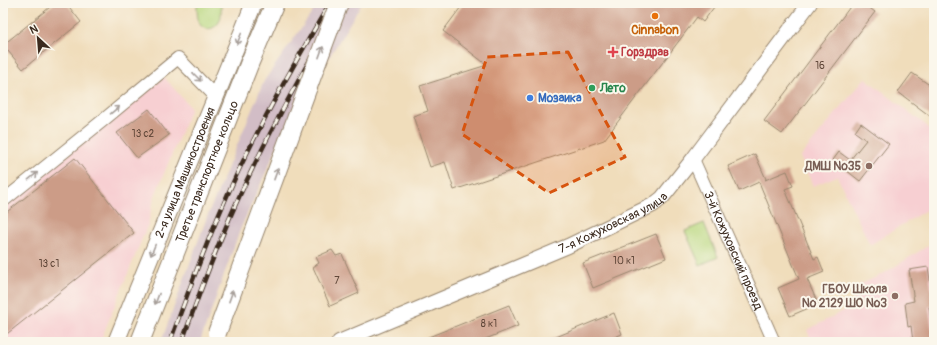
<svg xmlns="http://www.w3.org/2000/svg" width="937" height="345" font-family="Pangolin,sans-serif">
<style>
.built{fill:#f7cfd2}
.industrial{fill:#d2bdc6}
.green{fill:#b8d77e;stroke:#7a804e}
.building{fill:#cc9c87}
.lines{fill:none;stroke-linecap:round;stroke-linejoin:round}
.minor-casing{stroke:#96846c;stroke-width:14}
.tertiary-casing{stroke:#96846c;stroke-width:16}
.secondary-casing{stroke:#96846c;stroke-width:18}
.primary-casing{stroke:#96846c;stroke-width:20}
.minor{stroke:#fff;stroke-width:12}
.tertiary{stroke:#fff;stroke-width:14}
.secondary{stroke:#fff;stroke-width:16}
.primary{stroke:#fff;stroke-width:18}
.rail-casing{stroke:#3b2a1e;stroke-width:4.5}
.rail{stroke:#fbf7ec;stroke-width:3;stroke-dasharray:9;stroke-linecap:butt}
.primary-bridge-casing{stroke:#96846c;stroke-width:20;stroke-linecap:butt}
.primary-bridge{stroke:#fff;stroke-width:18}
.oneway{stroke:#a79f9a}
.marked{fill:#d7540e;fill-opacity:0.2;stroke:#d7540e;stroke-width:3;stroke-dasharray:8 5;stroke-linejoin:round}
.food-dot{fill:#e8710a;stroke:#fbf7ec;stroke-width:1.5}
.health-dot{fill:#e0444e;stroke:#fbf7ec;stroke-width:1.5}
.leisure-dot{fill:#2e9e5b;stroke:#fbf7ec;stroke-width:1.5}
.shop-dot{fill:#3f7fe0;stroke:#fbf7ec;stroke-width:1.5}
.education-dot{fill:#8d6e63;stroke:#fbf7ec;stroke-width:1.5}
.labels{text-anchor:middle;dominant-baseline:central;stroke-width:4;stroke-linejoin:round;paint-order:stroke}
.number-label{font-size:10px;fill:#5f4638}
.food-label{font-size:12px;font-weight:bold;fill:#c56008;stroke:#fbf7ec}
.health-label{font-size:12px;font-weight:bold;fill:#be3a42;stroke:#fbf7ec;text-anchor:start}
.leisure-label{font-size:12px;font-weight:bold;fill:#27864d;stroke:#fbf7ec;text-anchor:start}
.shop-label{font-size:12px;font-weight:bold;fill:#366cbe;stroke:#fbf7ec;text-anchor:start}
.education-label{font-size:12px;font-weight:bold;fill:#785e54;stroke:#fbf7ec;text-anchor:end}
.street-label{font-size:12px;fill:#3b2a1e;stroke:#fbf7ec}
</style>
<rect width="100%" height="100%" fill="#fbf7ec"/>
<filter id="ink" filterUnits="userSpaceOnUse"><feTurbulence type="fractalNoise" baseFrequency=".025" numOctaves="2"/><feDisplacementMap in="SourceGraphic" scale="8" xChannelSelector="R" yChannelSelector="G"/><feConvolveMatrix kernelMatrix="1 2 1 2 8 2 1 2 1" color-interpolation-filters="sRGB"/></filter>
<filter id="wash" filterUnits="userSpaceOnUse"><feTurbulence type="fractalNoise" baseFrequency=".012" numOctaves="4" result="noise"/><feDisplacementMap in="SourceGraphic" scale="16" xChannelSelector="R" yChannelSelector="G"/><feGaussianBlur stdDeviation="0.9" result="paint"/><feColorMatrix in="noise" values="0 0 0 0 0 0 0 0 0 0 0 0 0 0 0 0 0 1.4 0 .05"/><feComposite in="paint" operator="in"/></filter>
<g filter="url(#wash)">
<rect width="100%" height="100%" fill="#f0ddbb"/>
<path class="built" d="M 164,77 L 191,108 L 154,198 L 148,224 L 100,342 L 3,342 L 3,207 Z
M 865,78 L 927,126 L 934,138 L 934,205 L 870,245 L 837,176 L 813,186 L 800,157 Z
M 934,242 L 934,342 L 812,342 L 807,330 L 851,307 L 859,285 L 883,274 Z"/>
<path class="industrial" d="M 319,3 L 362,3 L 284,132 L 240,230 L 200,342 L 161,342 L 207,217 L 264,81 Z"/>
<path class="green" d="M 197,3 L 221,3 C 221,9 222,17 219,22 C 213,32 200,31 198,19 C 197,14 197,8 197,3 Z
M 704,223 L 718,257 L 700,265 L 685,231 Z"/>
<g id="blocks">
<path class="building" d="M 55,3 L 66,3 L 81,22 L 23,69 L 3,45 Z
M 464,3 L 717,3 L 703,22 L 697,17 L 604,140 L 454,190 L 445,162 L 430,167 L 413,116 L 428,111 L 420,86 L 487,65 L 443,31 Z
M 853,3 L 863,3 L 875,12 L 782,134 L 764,121 Z
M 912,73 L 934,88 L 934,119 L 898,92 Z
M 149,109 L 169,135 L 137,158 L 117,133 Z
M 861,123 L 889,144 L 860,181 L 833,160 L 839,152 L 850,160 L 866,140 L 855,132 Z
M 755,154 L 766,179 L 765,180 L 787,171 L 793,186 L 785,189 L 814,259 L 818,257 L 824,272 L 807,279 L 818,304 L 790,316 L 778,288 L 799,279 L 759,182 L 739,191 L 728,166 Z
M 75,158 L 134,233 L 3,337 L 3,215 Z
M 656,234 L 666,258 L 593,288 L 583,263 Z
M 332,250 L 336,256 L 342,254 L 359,293 L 330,306 L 313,267 L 319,263 L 316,257 Z
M 928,267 L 934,306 L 929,307 L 932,329 L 934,329 L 934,342 L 913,342 L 911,326 L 908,327 L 905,303 L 914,301 L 909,270 Z
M 509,305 L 518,326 L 478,342 L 416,342 Z
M 614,313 L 622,334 L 603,342 L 544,342 Z"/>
</g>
</g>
<g filter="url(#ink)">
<use href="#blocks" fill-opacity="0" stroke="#96846c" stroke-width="1"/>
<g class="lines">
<g class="minor-casing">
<g id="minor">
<path id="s1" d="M 693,159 L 774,342"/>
<path d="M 3,201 L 101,122 L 178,58 L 216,97"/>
</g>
</g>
<g class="tertiary-casing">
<g id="tertiary">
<path id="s2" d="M 339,342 L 568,246 L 653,205 L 662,198 L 693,159 L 810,3"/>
</g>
</g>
<g class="secondary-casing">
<g id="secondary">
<path id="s3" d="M 116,342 L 254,3"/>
</g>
</g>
<g class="primary-casing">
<g id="primary">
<path id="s4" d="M 140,342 L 250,62 L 275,3"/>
</g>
</g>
<use href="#minor" class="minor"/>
<use href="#tertiary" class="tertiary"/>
<use href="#secondary" class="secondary"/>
<use href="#primary" class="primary"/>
<g class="rail-casing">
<path id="rail" d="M 170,342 C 190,286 211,230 236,176 C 264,116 296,60 330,3
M 182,342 C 201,288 221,234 246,182 C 275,121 308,62 342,3"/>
</g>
<use href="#rail" class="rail"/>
<g class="primary-bridge-casing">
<path id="primary-bridge" d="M 217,333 L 339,3"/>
</g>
<use href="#primary-bridge" class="primary-bridge"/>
</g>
<defs><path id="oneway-shaft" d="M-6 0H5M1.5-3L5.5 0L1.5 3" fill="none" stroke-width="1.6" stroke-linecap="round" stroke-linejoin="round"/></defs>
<g class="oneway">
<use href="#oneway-shaft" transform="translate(239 39) rotate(112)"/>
<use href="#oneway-shaft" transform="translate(321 52) rotate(-70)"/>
<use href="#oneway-shaft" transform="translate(197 77) rotate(45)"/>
<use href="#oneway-shaft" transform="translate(115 110) rotate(-40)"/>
<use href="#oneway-shaft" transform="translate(276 174) rotate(-70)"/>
<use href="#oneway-shaft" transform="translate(33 176) rotate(-39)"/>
<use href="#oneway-shaft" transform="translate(153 250) rotate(112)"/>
<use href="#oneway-shaft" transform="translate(231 296) rotate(-70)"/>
<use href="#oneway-shaft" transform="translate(157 299) rotate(111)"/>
</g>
</g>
<path class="marked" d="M 568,52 L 625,157 L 549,193 L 462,134 L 487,57 Z"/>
<circle class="food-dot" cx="655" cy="16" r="4"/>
<path class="health-dot" d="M611 46h4v4h4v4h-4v4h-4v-4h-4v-4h4z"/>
<circle class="leisure-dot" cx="592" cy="88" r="4"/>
<circle class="shop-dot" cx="530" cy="98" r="4"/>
<g class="education-dot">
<circle cx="869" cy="166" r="4"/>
<circle cx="895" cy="296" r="4"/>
</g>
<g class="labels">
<g class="number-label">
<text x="820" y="66">16</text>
<text x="143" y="134">13 с2</text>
<text x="624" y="261">10 к1</text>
<text x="49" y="264">13 с1</text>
<text x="337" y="281">7</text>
<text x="489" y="324">8 к1</text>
</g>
<g class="food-label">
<text x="655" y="30">Cinnabon</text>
</g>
<g class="health-label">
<text x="621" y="52">Горздрав</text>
</g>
<g class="leisure-label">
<text x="600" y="88">Лето</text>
</g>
<g class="shop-label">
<text x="538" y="98">Мозаика</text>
</g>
<g class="education-label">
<text x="861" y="166">ДМШ №35</text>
<text x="887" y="289">ГБОУ Школа<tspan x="887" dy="14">№ 2129 ШО №3</tspan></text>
</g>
<g class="street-label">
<text stroke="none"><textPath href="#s4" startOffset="183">Третье транспортное кольцо</textPath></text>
<text stroke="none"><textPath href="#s3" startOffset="183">2-я улица Машиностроения</textPath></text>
<text stroke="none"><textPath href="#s2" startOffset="299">7-я Кожуховская улица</textPath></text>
<text stroke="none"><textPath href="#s1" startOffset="100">3-й Кожуховский проезд</textPath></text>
</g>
</g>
<rect width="937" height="345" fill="none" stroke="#fbf7ec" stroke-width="16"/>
<g transform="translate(38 38) rotate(334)" stroke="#fbf7ec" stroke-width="3" paint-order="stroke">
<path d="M0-3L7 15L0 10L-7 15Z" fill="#3b2a1e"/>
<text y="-6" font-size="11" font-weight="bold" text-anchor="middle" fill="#3b2a1e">N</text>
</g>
</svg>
